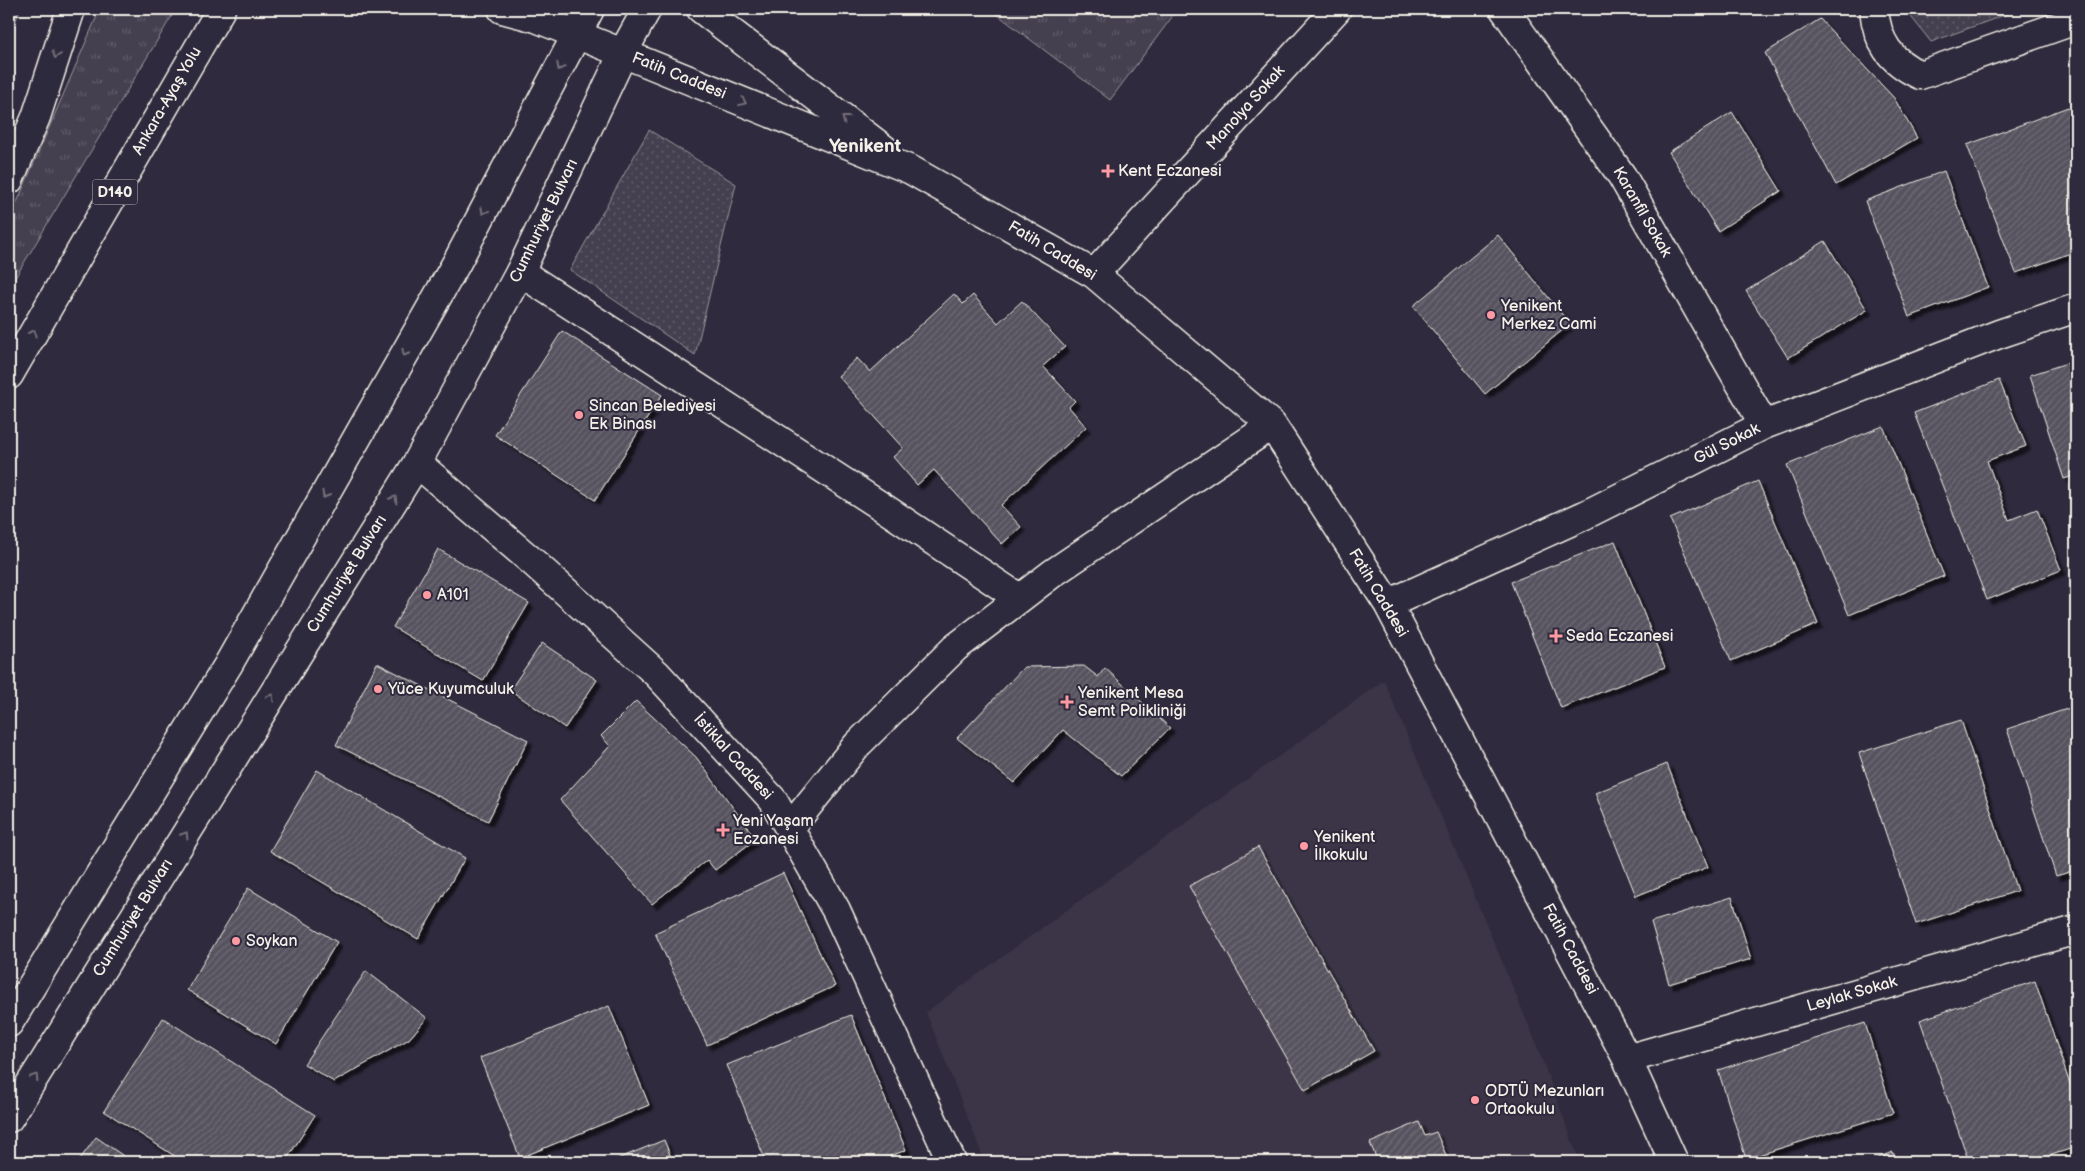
<svg xmlns="http://www.w3.org/2000/svg" width="2085" height="1171" font-family="'Balsamiq Sans',sans-serif">
<style>
.built{fill:#3b3647}
.grass{fill:url(#grass-tufts);stroke:#9c989c}
.park{fill:url(#park-dots);stroke:#9c989c}
.building{fill:url(#building-hatch);stroke:#f4f1e8;filter:url(#shadow)}
.lines{fill:none;stroke-linecap:round;stroke-linejoin:round}
.minor-casing{stroke:#f4f1e8;stroke-width:31}
.major-casing{stroke:#f4f1e8;stroke-width:31}
.highway-casing{stroke:#f4f1e8;stroke-width:31}
.minor{stroke:#2f2a3d;stroke-width:28}
.major{stroke:#2f2a3d;stroke-width:28}
.highway{stroke:#2f2a3d;stroke-width:28}
.oneway{stroke:#747079}
.poi-dot{fill:#ff9aa2;stroke:#2f2a3d;stroke-width:2}
.labels{text-anchor:middle;dominant-baseline:central;stroke-width:4;stroke-linejoin:round;paint-order:stroke}
.shield{fill:#2f2a3d;stroke:#b9b5b5;stroke-width:1}
.shield-label{font-size:15px;font-weight:bold;fill:#f4f1e8}
.street-label{font-size:16px;fill:#f4f1e8;stroke:#2f2a3d}
.poi-label{font-size:16px;fill:#f4f1e8;stroke:#2f2a3d;text-anchor:start}
.quarter-label{font-size:19px;font-weight:bold;fill:#f4f1e8;stroke:#2f2a3d}
</style>
<defs>
<pattern id="grass-tufts" width="24" height="20" patternUnits="userSpaceOnUse" patternTransform="scale(1.25)"><rect width="24" height="20" fill="#454050"/><path d="M3 7l-1-3M5 7V3M7 7l1-3M15 17l-1-3M17 17v-4M19 17l1-3" fill="none" stroke="#605c69"/></pattern>
<pattern id="park-dots" width="8" height="8" patternUnits="userSpaceOnUse" patternTransform="scale(1.25)"><rect width="8" height="8" fill="#454050"/><path d="M2 2h.1M6 6h.1" fill="none" stroke="#605c69" stroke-width="1.8" stroke-linecap="round"/></pattern>
<pattern id="building-hatch" width="6" height="6" patternUnits="userSpaceOnUse" patternTransform="scale(1.25)"><rect width="6" height="6" fill="#56525f"/><path d="M-1 1l2-2M0 6l6-6M5 7l2-2" fill="none" stroke="#6f6b76"/></pattern>
<filter id="shadow"><feDropShadow dx="4.5" dy="4.5" stdDeviation="1" flood-color="#0009"/></filter>
</defs>
<rect width="100%" height="100%" fill="#2f2a3d"/>
<filter id="ink" filterUnits="userSpaceOnUse"><feTurbulence type="fractalNoise" baseFrequency=".02" numOctaves="2"/><feDisplacementMap in="SourceGraphic" scale="10" xChannelSelector="R" yChannelSelector="G"/><feConvolveMatrix kernelMatrix="1 2 1 2 8 2 1 2 1" color-interpolation-filters="sRGB"/></filter>
<g filter="url(#ink)">
<path class="built" d="M 1384,680 L 1534,1038 L 1580,1162 L 985,1162 L 926,1012 Z"/>
<path class="grass" d="M 100,9 L 176,9 L 9,288 L 9,221 Z
M 990,9 L 1178,9 L 1110,100 Z"/>
<path class="park" d="M 9,9 L 20,9 L 9,40 Z
M 1905,9 L 2021,9 L 1931,42 Z
M 649,130 L 736,184 L 695,355 L 570,270 Z"/>
<path class="building" d="M 1820,19 L 1894,98 L 1917,138 L 1836,185 L 1765,53 Z
M 2068,107 L 2076,130 L 2076,251 L 2016,273 L 1967,145 Z
M 1732,112 L 1781,191 L 1718,231 L 1669,152 Z
M 1944,171 L 1988,287 L 1909,317 L 1865,201 Z
M 1498,235 L 1570,324 L 1485,394 L 1413,306 Z
M 1825,241 L 1867,310 L 1788,358 L 1746,291 Z
M 954,294 L 963,304 L 973,295 L 998,323 L 1022,301 L 1065,347 L 1043,366 L 1075,401 L 1069,407 L 1086,427 L 1001,505 L 1021,527 L 1002,544 L 934,470 L 917,485 L 893,457 L 903,448 L 838,376 L 857,358 L 870,372 Z
M 562,331 L 662,395 L 595,500 L 495,435 Z
M 2076,360 L 2076,475 L 2064,479 L 2030,375 Z
M 1999,380 L 2026,446 L 1987,461 L 2009,520 L 2037,509 L 2061,570 L 1987,600 L 1914,413 Z
M 1883,426 L 1944,576 L 1849,615 L 1787,465 Z
M 1758,481 L 1818,624 L 1731,661 L 1670,519 Z
M 1615,541 L 1665,667 L 1561,708 L 1511,582 Z
M 438,549 L 529,603 L 483,681 L 393,627 Z
M 542,643 L 597,680 L 565,728 L 510,690 Z
M 377,663 L 528,740 L 488,821 L 336,745 Z
M 1084,666 L 1098,677 L 1105,668 L 1170,728 L 1121,776 L 1063,730 L 1014,783 L 957,738 L 1024,667 Z
M 636,701 L 696,757 L 756,839 L 715,870 L 707,860 L 652,904 L 560,800 L 610,746 L 601,736 Z
M 2076,706 L 2076,870 L 2056,876 L 2007,729 Z
M 1961,720 L 2017,891 L 1916,924 L 1859,753 Z
M 1667,764 L 1708,867 L 1636,896 L 1595,793 Z
M 317,770 L 465,858 L 418,939 L 270,851 Z
M 1258,847 L 1374,1051 L 1305,1090 L 1189,886 Z
M 783,873 L 835,986 L 707,1045 L 655,933 Z
M 248,888 L 337,942 L 276,1044 L 187,990 Z
M 1732,897 L 1751,959 L 1669,984 L 1651,922 Z
M 366,971 L 427,1018 L 409,1039 L 334,1082 L 304,1064 Z
M 2076,973 L 2076,993 L 2071,975 Z
M 2035,981 L 2076,1102 L 2076,1147 L 2030,1162 L 1969,1162 L 1920,1020 Z
M 609,1006 L 649,1105 L 520,1158 L 480,1058 Z
M 851,1015 L 906,1150 L 875,1162 L 766,1162 L 727,1065 Z
M 163,1018 L 315,1115 L 285,1162 L 184,1162 L 104,1111 Z
M 1865,1023 L 1893,1113 L 1746,1159 L 1718,1070 Z
M 1419,1122 L 1425,1136 L 1436,1132 L 1449,1162 L 1376,1162 L 1378,1162 L 1370,1143 Z
M 96,1137 L 132,1162 L 78,1162 Z
M 664,1140 L 673,1162 L 610,1162 Z
M 1893,1152 L 1897,1162 L 1869,1162 Z"/>
<g class="lines">
<g class="minor-casing">
<path id="minor" d="M 502,9 L 536,18 L 911,170 L 1094,274 L 1272,425 L 1388,604 L 1627,1059 L 1674,1162
M 701,9 L 884,149
M 1504,9 L 1622,176 L 1764,425
M 1874,9 C 1877,42 1890,61 1920,75 L 2076,20
M 520,272 L 887,510 L 1019,598
M 1094,274 L 1337,9
M 417,463 L 534,563 L 657,674 L 773,800 L 836,910 L 952,1162
M 1388,604 L 1585,515 L 1764,425 L 1999,334 L 2076,308
M 789,829 L 857,745 L 955,648 L 1053,573 L 1272,425
M 1627,1059 L 2076,930"/>
</g>
<g class="major-casing">
<path id="major" d="M 9,1023 L 228,665 L 457,262 L 590,9
M 9,1118 L 417,463 L 520,272 L 626,47 L 647,9"/>
</g>
<g class="highway-casing">
<path id="highway" d="M 9,180 L 36,117 L 71,9
M 9,375 L 221,9"/>
</g>
<use href="#minor" class="minor"/>
<use href="#major" class="major"/>
<use href="#highway" class="highway"/>
</g>
<defs><path id="oneway-chevron" d="M-2-3.5L2.5 0L-2 3.5" fill="none" stroke-width="1.6" stroke-linecap="round" stroke-linejoin="round" transform="scale(1.25)"/></defs>
<g class="oneway">
<use href="#oneway-chevron" transform="translate(56 55) rotate(108)"/>
<use href="#oneway-chevron" transform="translate(560 67) rotate(118)"/>
<use href="#oneway-chevron" transform="translate(743 102) rotate(22)"/>
<use href="#oneway-chevron" transform="translate(845 119) rotate(-142)"/>
<use href="#oneway-chevron" transform="translate(484 211) rotate(118)"/>
<use href="#oneway-chevron" transform="translate(33 333) rotate(-60)"/>
<use href="#oneway-chevron" transform="translate(405 353) rotate(120)"/>
<use href="#oneway-chevron" transform="translate(325 495) rotate(120)"/>
<use href="#oneway-chevron" transform="translate(394 499) rotate(-58)"/>
<use href="#oneway-chevron" transform="translate(271 697) rotate(-58)"/>
<use href="#oneway-chevron" transform="translate(185 835) rotate(-58)"/>
<use href="#oneway-chevron" transform="translate(35 1077) rotate(-58)"/>
</g>
</g>
<g class="poi-dot">
<path d="M1105.5 163.5h5v5h5v5h-5v5h-5v-5h-5v-5h5z"/>
<circle cx="1491" cy="315" r="5"/>
<circle cx="579" cy="415" r="5"/>
<circle cx="427" cy="595" r="5"/>
<path d="M1553.5 628.5h5v5h5v5h-5v5h-5v-5h-5v-5h5z"/>
<circle cx="378" cy="689" r="5"/>
<path d="M1064.5 694.5h5v5h5v5h-5v5h-5v-5h-5v-5h5z"/>
<path d="M720.5 822.5h5v5h5v5h-5v5h-5v-5h-5v-5h5z"/>
<circle cx="1304" cy="846" r="5"/>
<circle cx="236" cy="941" r="5"/>
<circle cx="1475" cy="1100" r="5"/>
</g>
<g class="labels">
<rect class="shield" x="92.5" y="179.5" width="45" height="25" rx="4"/>
<g class="shield-label">
<text x="115" y="192">D140</text>
</g>
<g class="street-label">
<text transform="translate(679 76) rotate(22)">Fatih Caddesi</text>
<text transform="translate(167 101) rotate(-60)">Ankara-Ayaş Yolu</text>
<text transform="translate(1246 108) rotate(-48)">Manolya Sokak</text>
<text transform="translate(1642 212) rotate(60)">Karanfil Sokak</text>
<text transform="translate(544 221) rotate(-64)">Cumhuriyet Bulvarı</text>
<text transform="translate(1052 251) rotate(31)">Fatih Caddesi</text>
<text transform="translate(1727 444) rotate(-27)">Gül Sokak</text>
<text transform="translate(347 574) rotate(-58)">Cumhuriyet Bulvarı</text>
<text transform="translate(1378 593) rotate(59)">Fatih Caddesi</text>
<text transform="translate(733 757) rotate(48)">İstiklal Caddesi</text>
<text transform="translate(133 918) rotate(-58)">Cumhuriyet Bulvarı</text>
<text transform="translate(1570 949) rotate(62)">Fatih Caddesi</text>
<text transform="translate(1852 994) rotate(-16)">Leylak Sokak</text>
</g>
<g class="poi-label">
<text x="1118" y="171">Kent Eczanesi</text>
<text x="1501" y="306">Yenikent<tspan x="1501" dy="18">Merkez Cami</tspan></text>
<text x="589" y="406">Sincan Belediyesi<tspan x="589" dy="18">Ek Binası</tspan></text>
<text x="437" y="595">A101</text>
<text x="1566" y="636">Seda Eczanesi</text>
<text x="388" y="689">Yüce Kuyumculuk</text>
<text x="1078" y="693">Yenikent Mesa<tspan x="1078" dy="18">Semt Polikliniği</tspan></text>
<text x="733" y="821">Yeni Yaşam<tspan x="733" dy="18">Eczanesi</tspan></text>
<text x="1314" y="837">Yenikent<tspan x="1314" dy="18">İlkokulu</tspan></text>
<text x="246" y="941">Soykan</text>
<text x="1485" y="1091">ODTÜ Mezunları<tspan x="1485" dy="18">Ortaokulu</tspan></text>
</g>
<g class="quarter-label">
<text x="865" y="146">Yenikent</text>
</g>
</g>
<rect width="2085" height="1171" fill="none" stroke="#2f2a3d" stroke-width="30"/>
<rect x="15" y="15" width="2055" height="1141" fill="none" stroke="#f4f1e8" stroke-width="2" filter="url(#ink)"/>
</svg>
